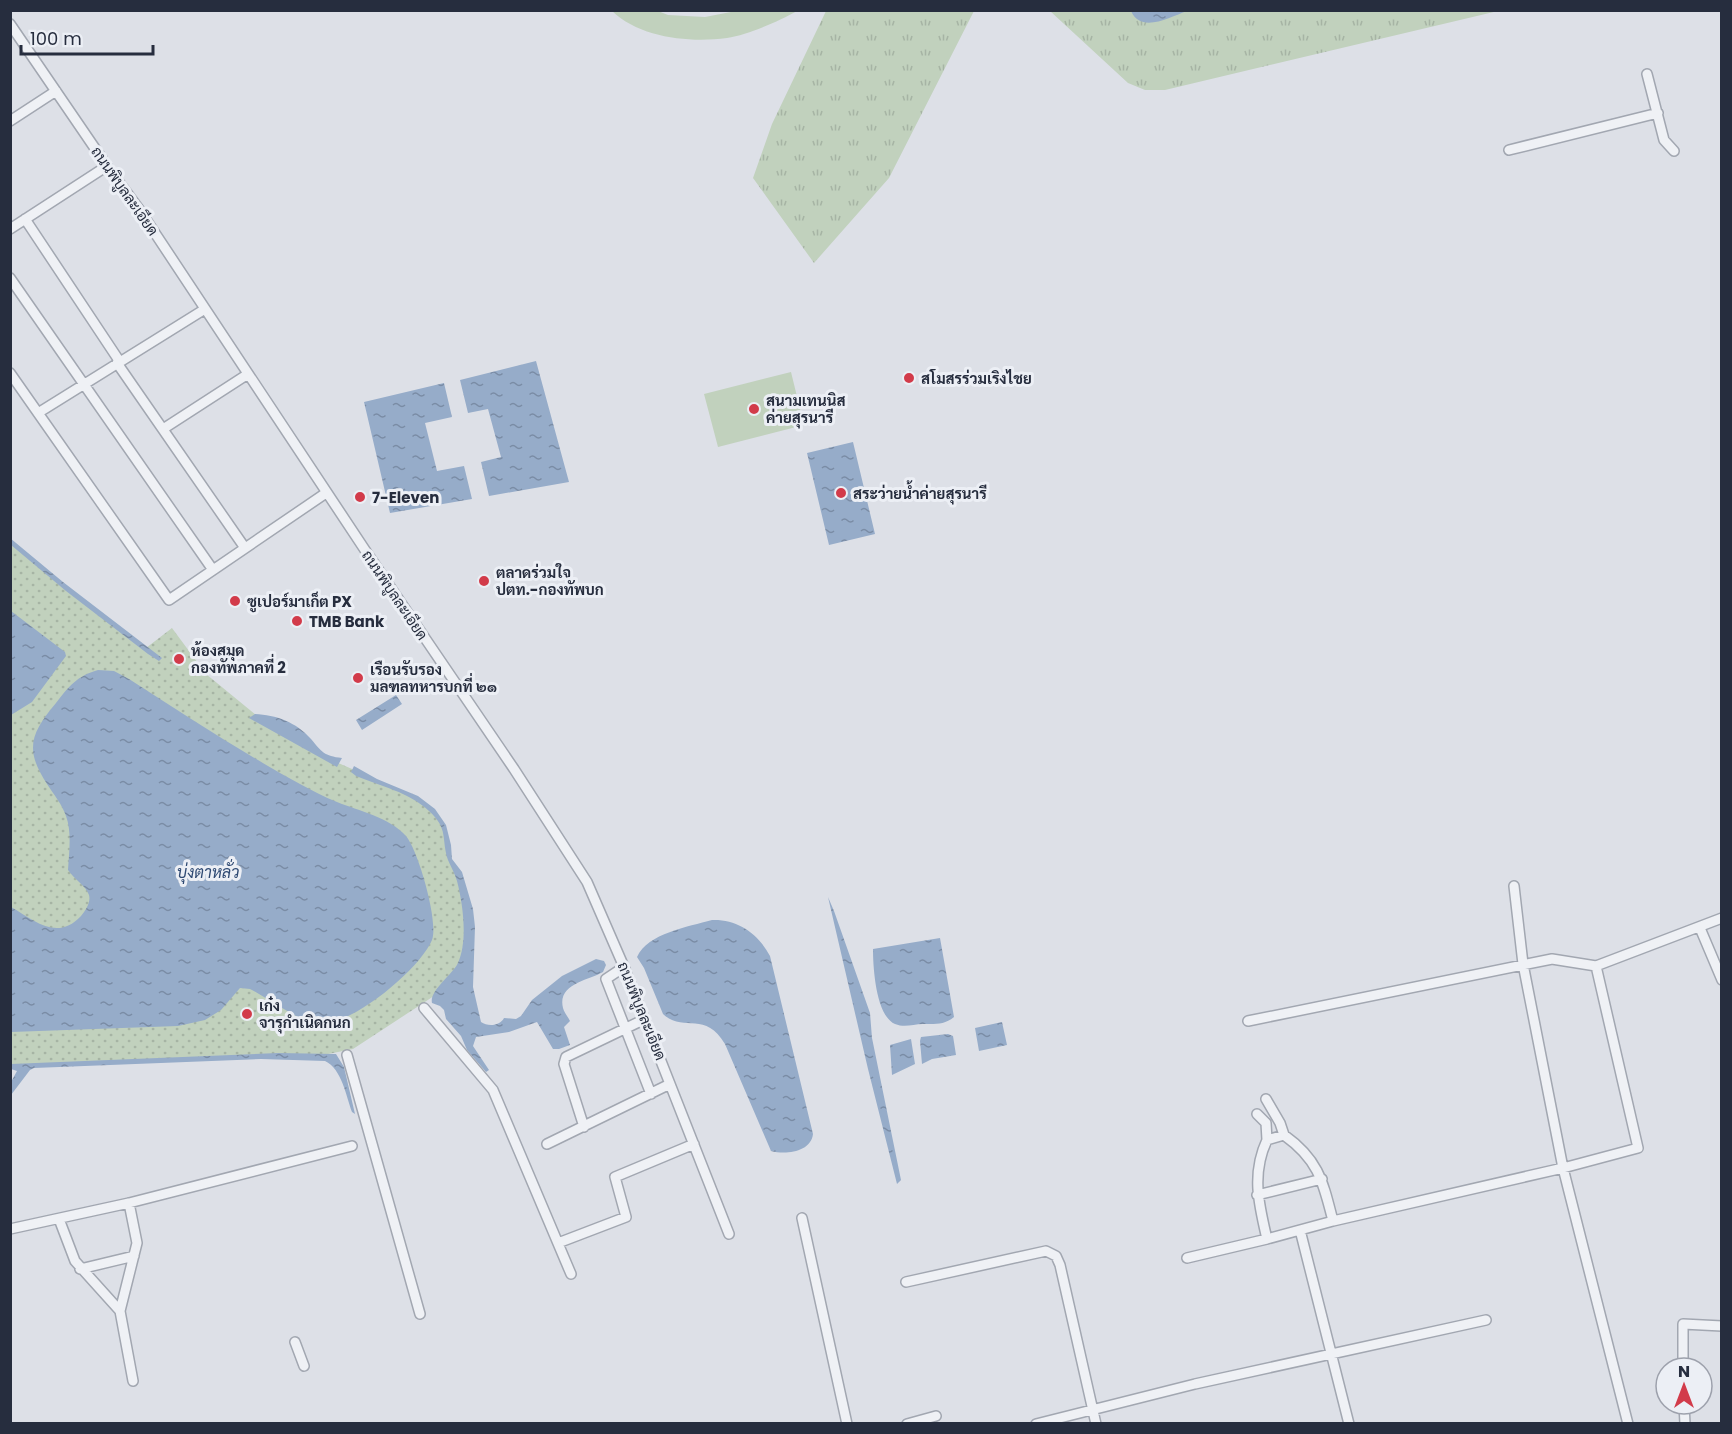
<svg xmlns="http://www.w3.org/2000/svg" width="1732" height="1434" font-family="Poppins,Sarabun,sans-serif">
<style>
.grass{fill:url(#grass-tufts)}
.park{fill:url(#park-dots)}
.pitch{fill:#c1d1bd}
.water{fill:url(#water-ripples)}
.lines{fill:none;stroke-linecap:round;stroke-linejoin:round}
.minor-casing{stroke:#a2a7b1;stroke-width:12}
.minor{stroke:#eff1f5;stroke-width:9}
.poi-dot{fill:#d23b4a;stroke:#eceff5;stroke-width:2}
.labels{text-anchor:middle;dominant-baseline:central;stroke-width:6;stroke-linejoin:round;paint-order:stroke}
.street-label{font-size:15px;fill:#262d3e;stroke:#eceff5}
.poi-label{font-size:15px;font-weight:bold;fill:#262d3e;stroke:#eceff5;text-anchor:start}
.water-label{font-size:16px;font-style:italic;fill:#2f4a73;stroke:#eceff5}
</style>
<defs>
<pattern id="grass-tufts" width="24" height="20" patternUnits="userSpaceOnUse" patternTransform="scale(1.5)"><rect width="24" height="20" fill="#c1d1bd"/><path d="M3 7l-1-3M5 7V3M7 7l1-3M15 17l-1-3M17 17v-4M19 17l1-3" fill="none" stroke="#a6b4a4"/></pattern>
<pattern id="park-dots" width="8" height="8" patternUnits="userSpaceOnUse" patternTransform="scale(1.5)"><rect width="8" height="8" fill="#c1d1bd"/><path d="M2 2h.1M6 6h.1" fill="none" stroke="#a6b4a4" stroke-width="1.8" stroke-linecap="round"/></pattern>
<pattern id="water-ripples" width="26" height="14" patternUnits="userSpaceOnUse" patternTransform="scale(1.5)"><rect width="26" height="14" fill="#96acc9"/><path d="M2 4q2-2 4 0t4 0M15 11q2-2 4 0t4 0" fill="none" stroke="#7a8ca5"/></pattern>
</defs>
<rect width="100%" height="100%" fill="#dde0e7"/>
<path class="grass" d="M 826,11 L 974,11 L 889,178 L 814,263 L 753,178 L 772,124 Z
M 1050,11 L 1498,11 L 1165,90 L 1145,90 L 1128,83 Z"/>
<path class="park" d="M 10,541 L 146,648 L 172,628 L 206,674 L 261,719 L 336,762 L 405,792 L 426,804 L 441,822 L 447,832 L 451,860 L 467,905 L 461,966 L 437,994 L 353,1049 L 318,1056 L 11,1067 Z"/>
<path class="pitch" d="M 612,11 L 658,11 L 668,15 L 705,17 L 736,11 L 797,11 C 779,21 748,35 727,38 C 690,43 640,38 612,11 Z
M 791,372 L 804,425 L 718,447 L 704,394 Z"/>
<path class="water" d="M 1131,11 L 1131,10 L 1187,11 C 1170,17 1141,34 1131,11 Z
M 536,361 L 569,482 L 489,496 L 481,462 L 501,457 L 488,409 L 468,413 L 460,380 Z
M 444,383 L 452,417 L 425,423 L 437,471 L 464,466 L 472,499 L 390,513 L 364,402 Z
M 853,442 L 875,534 L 829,545 L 807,453 Z
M 10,538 L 63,582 L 162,658 L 159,661 L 148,654 L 66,591 L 11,545 Z
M 11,611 L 65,652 L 66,656 L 32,702 L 11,715 Z
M 98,670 L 114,671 L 129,679 C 185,715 241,752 300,784 C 312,790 324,797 337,802 C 359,811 389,817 406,836 C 418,850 439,922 432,940 C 420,969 352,1026 319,1024 C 301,1023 268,998 250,989 L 240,988 L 221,1010 L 205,1020 L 178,1026 L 11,1032 L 11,907 C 34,920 57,942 81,916 C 86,910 91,902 89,895 C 86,886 74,879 68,870 C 69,853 72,832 66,816 C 62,804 54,795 47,784 C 24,749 31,733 56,703 C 69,686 77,676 98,670 Z
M 396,695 L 402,704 L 362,730 L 356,720 Z
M 255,714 C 276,715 296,722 311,739 C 322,752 324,756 342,758 L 337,767 L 249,718 Z
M 354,766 L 377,779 L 418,796 L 435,809 L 446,825 L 451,845 L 452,859 L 462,872 L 473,909 L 475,927 L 473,987 L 481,1022 C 488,1027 500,1026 504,1018 L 516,1019 L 521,1016 L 532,1000 L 562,976 L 596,959 L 604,961 L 606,965 L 603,972 C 589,980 557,984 563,1008 C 564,1012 568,1017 570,1021 L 564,1027 L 570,1045 L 559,1049 L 553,1049 L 537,1022 L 509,1032 L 476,1037 L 473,1046 L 489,1070 L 486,1072 L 467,1050 L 461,1036 L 446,1019 L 444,1010 L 440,1006 L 432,1003 C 429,991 452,975 458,963 C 468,941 463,904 457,881 C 455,874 451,867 448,860 C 441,839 449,829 429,811 C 409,792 380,786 356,776 L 351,772 Z
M 828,897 L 834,911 L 870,1013 L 872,1038 L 901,1180 L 897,1184 L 868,1069 Z
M 712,920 C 737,919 758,933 770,956 L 813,1134 C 811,1152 786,1155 771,1151 L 725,1044 C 705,1010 683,1033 663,1014 L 644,968 L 637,957 C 648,933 688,927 712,920 Z
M 940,938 L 954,1017 C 944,1025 936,1024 923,1024 C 913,1024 905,1028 895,1024 C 876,1016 873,968 873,949 Z
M 1002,1022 L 1007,1045 L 979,1051 L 975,1028 Z
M 948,1034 L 953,1036 L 956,1055 L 932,1059 L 922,1064 L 920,1041 L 921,1037 Z
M 911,1039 L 915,1064 L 892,1075 L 890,1045 Z
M 278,1053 L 336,1054 L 344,1067 L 355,1114 L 352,1112 C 346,1096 342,1069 325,1061 L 261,1059 L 34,1068 L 30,1070 L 11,1095 L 11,1082 L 17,1071 L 11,1069 L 11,1064 Z"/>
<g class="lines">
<g class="minor-casing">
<path id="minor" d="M 10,24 L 107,166 L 139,209 L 365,550 L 514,769 L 587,882 L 624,967 L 729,1234
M 1647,74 L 1664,140 L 1674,151
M 10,121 L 56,91
M 1509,150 L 1658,113
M 25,219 L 120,362
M 10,229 L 107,166
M 10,278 L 213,570
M 117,363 L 245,548
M 10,373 L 169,600 L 326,493
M 38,413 L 205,309
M 163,429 L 248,374
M 1700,928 L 1722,980
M 1596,966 L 1638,1148 L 1563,1168 L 1628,1424
M 624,967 L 606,979 L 651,1094
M 424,1008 L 493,1090 L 571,1274
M 1248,1021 L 1552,959 L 1596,966 L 1722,918
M 347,1055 L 420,1314
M 1266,1099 L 1280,1123 L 1284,1135
M 1257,1114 L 1266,1123 L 1267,1140
M 584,1127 L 564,1064 L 566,1057 L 645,1019
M 547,1144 L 670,1084
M 1257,1195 L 1322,1179
M 802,1218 L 847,1424
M 59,1219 L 75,1261 L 120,1311 L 133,1381
M 1333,1221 L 1267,1239 C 1259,1205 1251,1174 1267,1140 L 1284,1135 C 1319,1160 1323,1182 1333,1221 L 1563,1168 L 1523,964 L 1514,886
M 10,1229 L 129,1203 L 352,1146
M 1300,1230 L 1349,1424
M 558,1243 L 626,1217 L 615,1177 L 694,1144
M 1187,1258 L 1267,1239
M 80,1269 L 134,1256
M 906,1282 L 1046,1251 L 1056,1256 L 1060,1265 L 1096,1424
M 120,1311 L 137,1243 L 129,1203
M 295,1342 L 304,1366
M 1683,1368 L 1683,1324 L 1722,1326
M 1684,1404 L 1685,1424
M 907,1424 L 936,1416
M 1036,1424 L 1195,1384 L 1486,1320"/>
</g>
<use href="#minor" class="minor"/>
</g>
<g class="poi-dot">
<circle cx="909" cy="378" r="6"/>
<circle cx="754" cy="409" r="6"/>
<circle cx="841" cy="493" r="6"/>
<circle cx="360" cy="497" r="6"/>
<circle cx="484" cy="581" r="6"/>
<circle cx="235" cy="601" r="6"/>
<circle cx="297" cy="621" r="6"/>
<circle cx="179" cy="659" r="6"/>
<circle cx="358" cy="678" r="6"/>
<circle cx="247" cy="1014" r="6"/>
</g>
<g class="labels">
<g class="street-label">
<text transform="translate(125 191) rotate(55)">ถนนพิบูลละเอียด</text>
<text transform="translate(395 595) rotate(56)">ถนนพิบูลละเอียด</text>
<text transform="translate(642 1011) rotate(68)">ถนนพิบูลละเอียด</text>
</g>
<g class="poi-label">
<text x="921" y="378">สโมสรร่วมเริงไชย</text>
<text x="766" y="400">สนามเทนนิส<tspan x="766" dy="17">ค่ายสุรนารี</tspan></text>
<text x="853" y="493">สระว่ายนํ้าค่ายสุรนารี</text>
<text x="372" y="497">7-Eleven</text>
<text x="496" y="572">ตลาดร่วมใจ<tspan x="496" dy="17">ปตท.-กองทัพบก</tspan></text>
<text x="247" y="601">ซูเปอร์มาเก็ต PX</text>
<text x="309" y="621">TMB Bank</text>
<text x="191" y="650">ห้องสมุด<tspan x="191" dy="17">กองทัพภาคที่ 2</tspan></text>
<text x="370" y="669">เรือนรับรอง<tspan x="370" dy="17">มลฑลทหารบกที่ ๒๑</tspan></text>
<text x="259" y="1005">เก๋ง<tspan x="259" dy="17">จารุกำเนิดกนก</tspan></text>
</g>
<g class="water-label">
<text x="208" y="872">บุ่งตาหลั่ว</text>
</g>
</g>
<rect width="1732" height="1434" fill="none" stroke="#262d3e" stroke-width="24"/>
<g transform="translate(1684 1386)"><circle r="28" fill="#eceff5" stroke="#9da1ac" stroke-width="1.5"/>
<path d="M0-4.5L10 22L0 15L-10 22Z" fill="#d23b4a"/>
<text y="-9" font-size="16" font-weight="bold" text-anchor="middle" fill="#262d3e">N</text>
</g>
<path d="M21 45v9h132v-9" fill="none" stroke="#262d3e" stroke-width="3"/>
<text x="30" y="45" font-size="18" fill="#262d3e" stroke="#eceff5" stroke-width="4.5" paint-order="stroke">100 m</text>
</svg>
